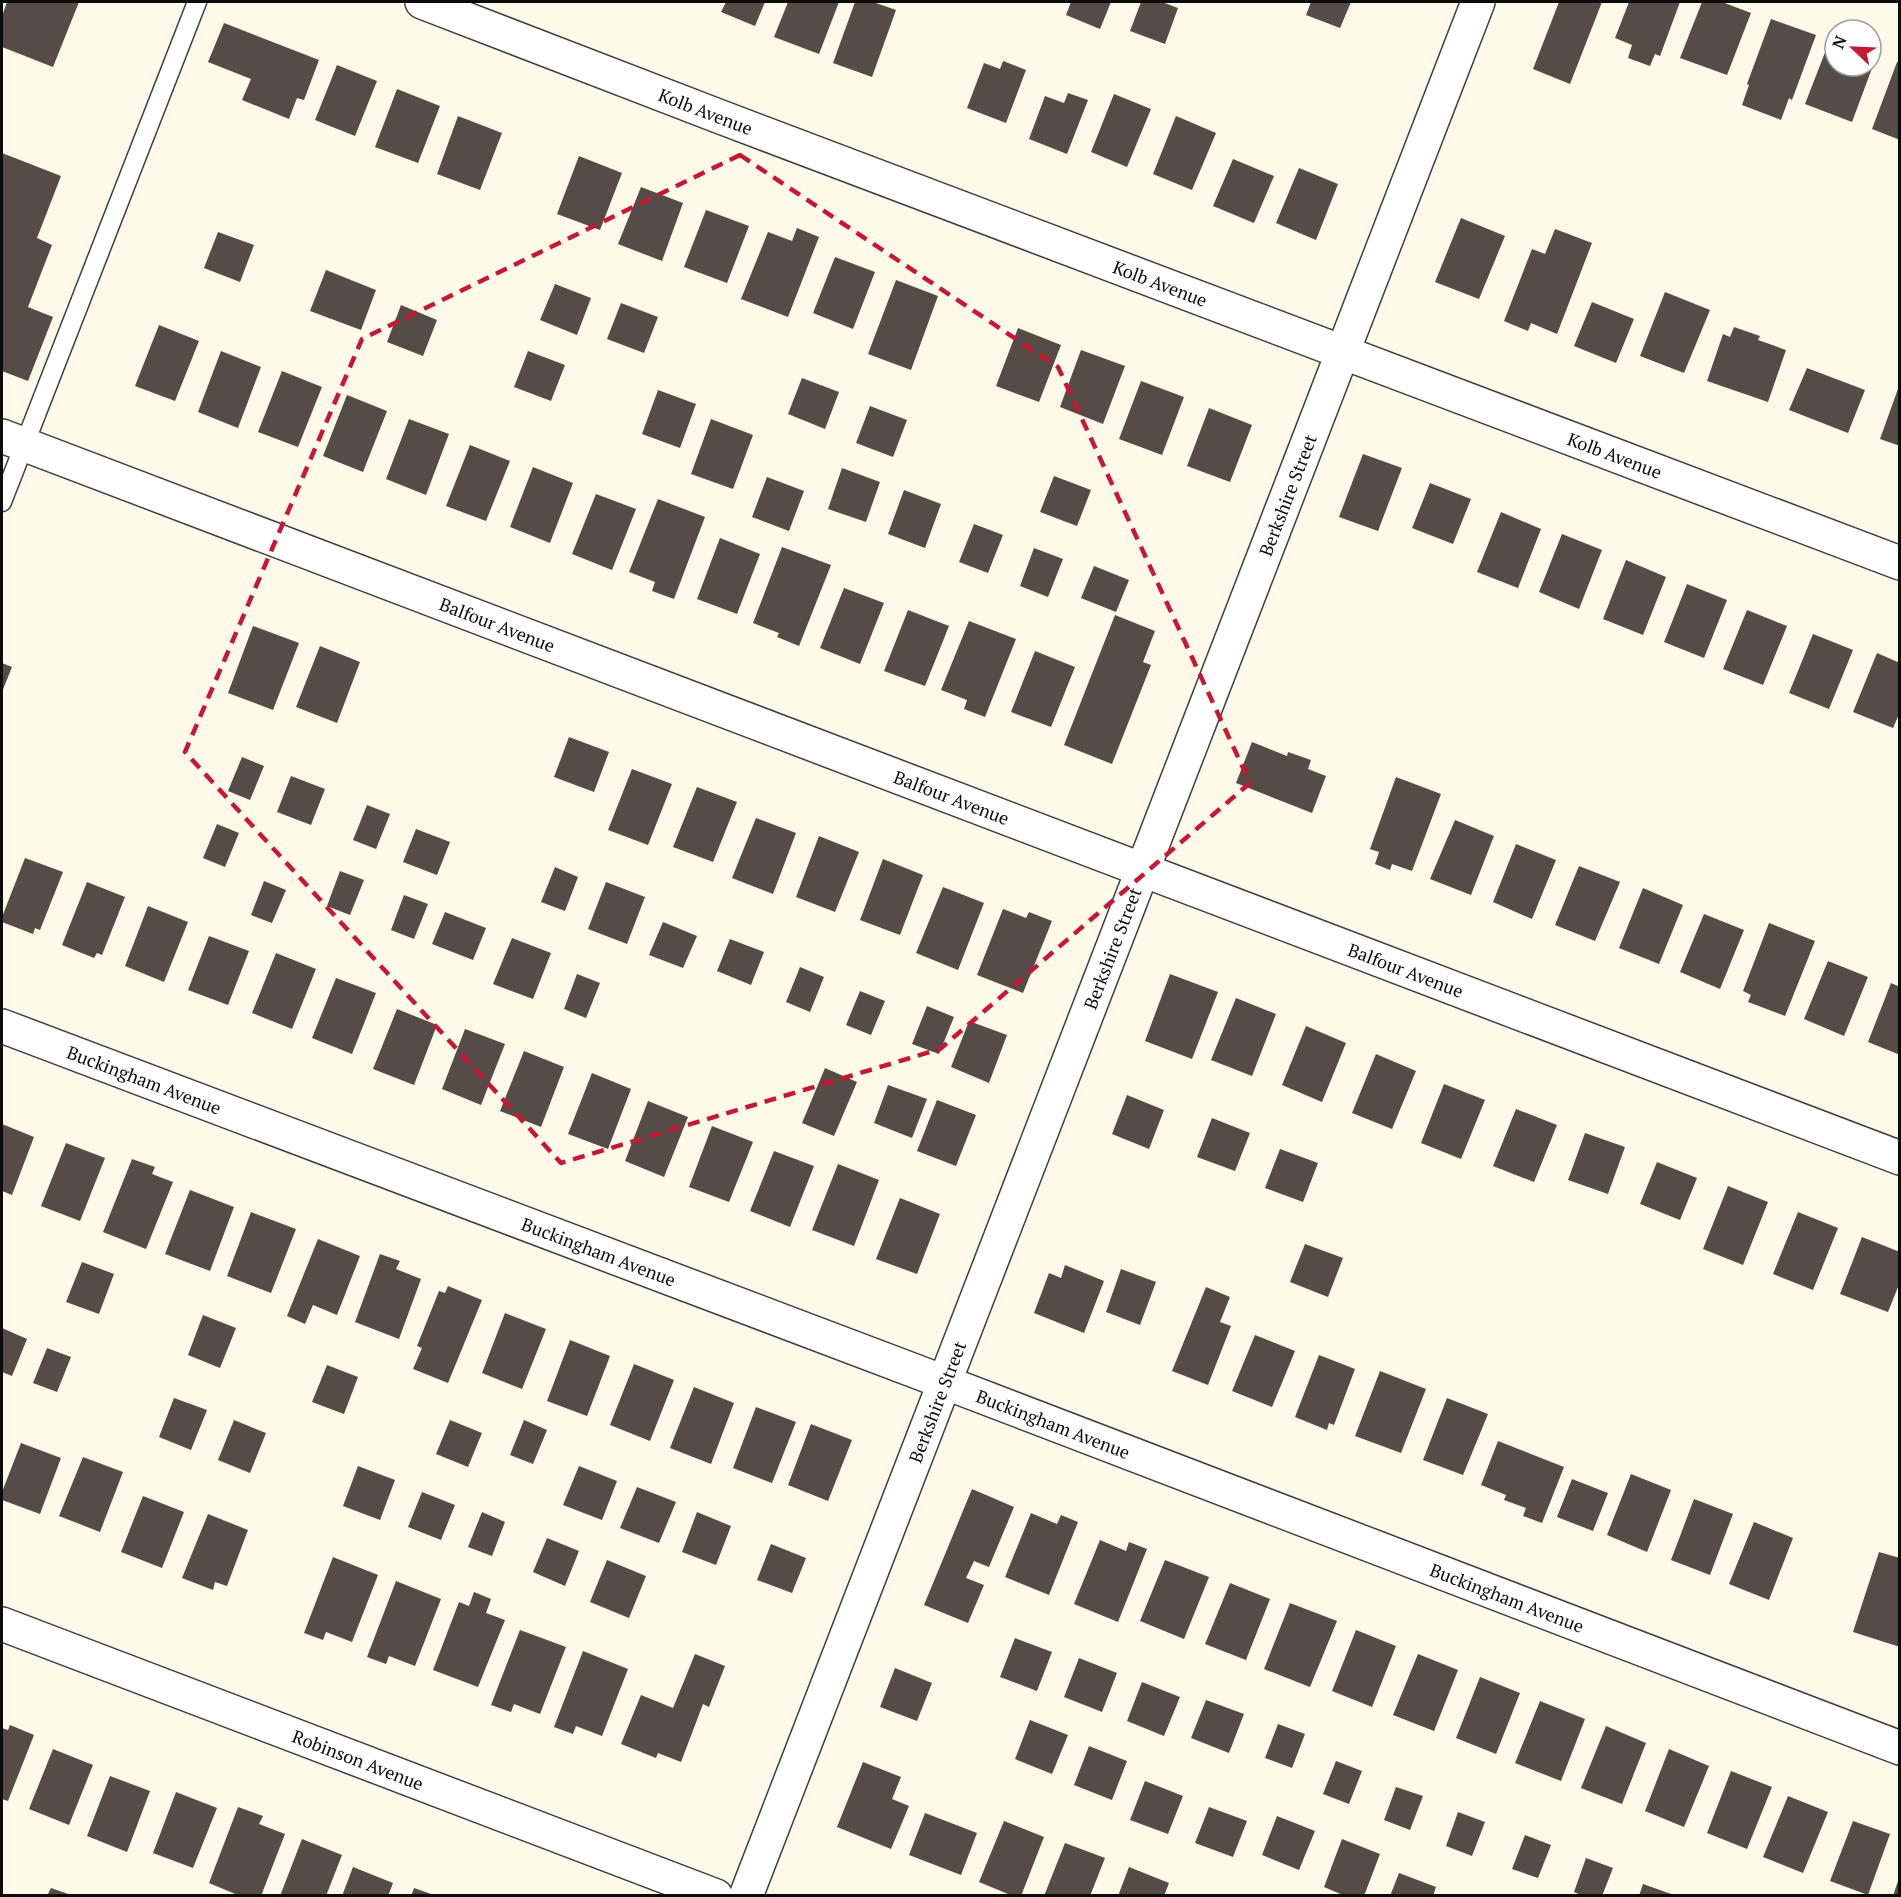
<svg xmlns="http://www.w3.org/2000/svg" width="1901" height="1897" font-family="'PT Serif',serif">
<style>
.building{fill:#554b47}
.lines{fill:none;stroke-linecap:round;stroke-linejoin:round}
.lane-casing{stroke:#3f3f3f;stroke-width:21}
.street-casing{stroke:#3f3f3f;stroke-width:36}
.lane{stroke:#fff;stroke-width:18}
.street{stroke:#fff;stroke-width:33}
.marked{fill:none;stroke:#c61931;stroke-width:4.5;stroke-dasharray:12 8;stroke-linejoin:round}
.labels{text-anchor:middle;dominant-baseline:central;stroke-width:6;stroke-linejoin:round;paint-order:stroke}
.street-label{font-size:18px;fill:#0c0c0c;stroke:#fff}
</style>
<rect width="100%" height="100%" fill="#fff9ea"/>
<path class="building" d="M 7,2 L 79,2 L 53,67 L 2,47 L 2,16 Z
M 726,2 L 765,2 L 755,26 L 721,12 Z
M 788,2 L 839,2 L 819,54 L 774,37 Z
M 855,2 L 873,2 L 896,10 L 872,77 L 833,63 Z
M 1071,2 L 1111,2 L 1100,29 L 1066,15 Z
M 1141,2 L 1162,2 L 1178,8 L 1165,44 L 1130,31 Z
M 1311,2 L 1351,2 L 1340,28 L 1306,15 Z
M 1559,2 L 1602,2 L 1570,84 L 1533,69 Z
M 1629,2 L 1680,2 L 1660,56 L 1655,54 L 1650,66 L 1628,58 L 1632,45 L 1615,38 Z
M 1702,2 L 1722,2 L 1751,13 L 1727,75 L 1680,58 Z
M 1771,19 L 1816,35 L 1792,100 L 1789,98 L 1781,120 L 1742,105 L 1749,85 L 1747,84 Z
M 224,23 L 319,60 L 304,100 L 297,98 L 289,119 L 242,100 L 251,79 L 208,62 Z
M 1831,37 L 1835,38 L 1835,66 L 1871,66 L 1871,52 L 1877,55 L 1852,122 L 1805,104 Z
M 1003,61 L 1026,70 L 1006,123 L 967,108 L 984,63 L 1000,69 Z
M 1897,62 L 1900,63 L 1900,140 L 1872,129 Z
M 337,65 L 377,81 L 355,136 L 315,120 Z
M 397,89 L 440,106 L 418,163 L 375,147 Z
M 1068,93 L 1088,100 L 1067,154 L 1029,139 L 1045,96 L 1064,103 Z
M 1114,94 L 1151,109 L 1127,167 L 1091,152 Z
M 458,116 L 502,133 L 480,190 L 437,174 Z
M 1176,116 L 1216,133 L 1192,190 L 1153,174 Z
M 2,153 L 61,176 L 37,238 L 52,245 L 28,307 L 53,317 L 28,381 L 2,371 Z
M 579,156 L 622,173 L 600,230 L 557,214 Z
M 1233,159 L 1274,176 L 1254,223 L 1213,206 Z
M 1299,168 L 1338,184 L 1316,240 L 1276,223 Z
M 641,187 L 683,203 L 662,261 L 618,244 Z
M 706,210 L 749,226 L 727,283 L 684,267 Z
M 1461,218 L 1505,236 L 1479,299 L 1435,282 Z
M 797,228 L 819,237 L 788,317 L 741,299 L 768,232 L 792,241 Z
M 1555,229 L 1592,243 L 1557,334 L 1531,323 L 1528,331 L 1504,321 L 1532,249 L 1545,254 Z
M 218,232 L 254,245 L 240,282 L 204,268 Z
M 835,257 L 875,272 L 853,329 L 813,313 Z
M 326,270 L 376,290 L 361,330 L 310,311 Z
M 896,280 L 938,296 L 911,370 L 868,354 Z
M 555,284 L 591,298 L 577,335 L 540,320 Z
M 1665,292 L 1710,310 L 1684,373 L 1640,356 Z
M 1592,302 L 1634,319 L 1616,363 L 1574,346 Z
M 621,303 L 658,317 L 644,353 L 607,339 Z
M 401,305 L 437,320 L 423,356 L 387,342 Z
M 159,325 L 199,341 L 175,401 L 135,386 Z
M 1734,327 L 1760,336 L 1758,340 L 1786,350 L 1768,402 L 1707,381 L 1723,334 L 1730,337 Z
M 1018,328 L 1061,345 L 1039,402 L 996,386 Z
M 1081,350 L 1125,366 L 1103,424 L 1060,407 Z
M 221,351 L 261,367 L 238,428 L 198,412 Z
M 528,351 L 565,365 L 551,401 L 514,387 Z
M 1807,368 L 1865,390 L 1848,433 L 1789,410 Z
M 282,371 L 322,387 L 298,447 L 258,432 Z
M 802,378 L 839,392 L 825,429 L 788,414 Z
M 1141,381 L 1184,397 L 1162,455 L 1119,439 Z
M 1899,386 L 1900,386 L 1900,446 L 1880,439 Z
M 658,390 L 696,404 L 680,448 L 642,434 Z
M 347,395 L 387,411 L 363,472 L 323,456 Z
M 870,406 L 907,420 L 893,457 L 856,443 Z
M 1209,408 L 1252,425 L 1230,482 L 1187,466 Z
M 409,419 L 449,434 L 426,495 L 386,479 Z
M 711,419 L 753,435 L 733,489 L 691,474 Z
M 470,445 L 510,461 L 486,521 L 446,506 Z
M 1363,454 L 1402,468 L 1378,531 L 1339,517 Z
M 533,467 L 573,483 L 550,543 L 510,527 Z
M 842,468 L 880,482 L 866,522 L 828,509 Z
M 1054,476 L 1091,490 L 1077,526 L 1040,512 Z
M 767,477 L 804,491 L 789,531 L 752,517 Z
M 1430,483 L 1471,499 L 1453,544 L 1412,528 Z
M 904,490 L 941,504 L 925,548 L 888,534 Z
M 596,494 L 636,509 L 612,570 L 572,554 Z
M 658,499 L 705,517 L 674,599 L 652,591 L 655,582 L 629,572 Z
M 1501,512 L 1541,529 L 1518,588 L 1477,572 Z
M 974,524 L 1003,535 L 988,573 L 959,562 Z
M 1562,534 L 1602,550 L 1579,609 L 1539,592 Z
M 720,538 L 760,554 L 737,614 L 697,599 Z
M 782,547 L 831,565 L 799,646 L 777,637 L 779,633 L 753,623 Z
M 1034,548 L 1063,559 L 1048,597 L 1020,586 Z
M 1626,560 L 1666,577 L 1643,635 L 1603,619 Z
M 1094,566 L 1129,580 L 1116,612 L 1081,598 Z
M 1687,584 L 1727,600 L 1704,658 L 1664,642 Z
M 844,588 L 884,603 L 860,664 L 820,648 Z
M 908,610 L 949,626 L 925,686 L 884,671 Z
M 1747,610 L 1787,626 L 1763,685 L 1723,669 Z
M 1115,615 L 1155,631 L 1143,662 L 1151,665 L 1112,764 L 1064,745 Z
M 969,621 L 1016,639 L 985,717 L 964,709 L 967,700 L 941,690 Z
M 253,626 L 299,643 L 273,710 L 228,693 Z
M 1813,634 L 1853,650 L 1829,709 L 1789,693 Z
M 320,646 L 360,662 L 337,723 L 296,707 Z
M 1035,651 L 1075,667 L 1051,727 L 1011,712 Z
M 1877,653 L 1900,663 L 1900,712 L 1893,728 L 1853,712 Z
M 2,663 L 12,667 L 2,692 Z
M 569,737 L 609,752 L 594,792 L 554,777 Z
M 1252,742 L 1287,756 L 1288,752 L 1311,760 L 1308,769 L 1326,776 L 1312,813 L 1236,783 Z
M 242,757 L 264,766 L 250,800 L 228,791 Z
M 632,769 L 672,784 L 648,845 L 608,830 Z
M 291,776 L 325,789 L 311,825 L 277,812 Z
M 1396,777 L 1441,794 L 1412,871 L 1392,864 L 1390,870 L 1375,864 L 1379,852 L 1370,849 Z
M 697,787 L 737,802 L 713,862 L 673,847 Z
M 367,805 L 390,814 L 376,849 L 353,840 Z
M 756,818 L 796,833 L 773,894 L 732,878 Z
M 1455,820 L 1494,836 L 1471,895 L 1430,879 Z
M 217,824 L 239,833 L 225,867 L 203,858 Z
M 416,829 L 450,842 L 437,875 L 403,862 Z
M 819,836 L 859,852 L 835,912 L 796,897 Z
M 1516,844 L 1556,860 L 1532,919 L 1493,902 Z
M 25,858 L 63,872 L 40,930 L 35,928 L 33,934 L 2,922 L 2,917 Z
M 883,859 L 923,875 L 900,935 L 860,920 Z
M 1579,866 L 1620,882 L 1595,941 L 1555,925 Z
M 555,867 L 578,877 L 565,911 L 541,902 Z
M 340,871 L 364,880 L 350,915 L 327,906 Z
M 264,881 L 286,890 L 272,923 L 251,915 Z
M 87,882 L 125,897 L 102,955 L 97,953 L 94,958 L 62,945 Z
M 606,882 L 645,897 L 627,944 L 588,929 Z
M 943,887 L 984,903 L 958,970 L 916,953 Z
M 1643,888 L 1683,905 L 1659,964 L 1619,948 Z
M 404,895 L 428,904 L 414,939 L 391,930 Z
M 148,906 L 188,922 L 164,982 L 125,966 Z
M 1003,909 L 1026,918 L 1029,912 L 1052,921 L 1023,993 L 977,975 Z
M 445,912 L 486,928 L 473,960 L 432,944 Z
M 1704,914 L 1744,930 L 1720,989 L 1680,972 Z
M 663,922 L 697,936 L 683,968 L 649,955 Z
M 1769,923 L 1815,941 L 1785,1016 L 1748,1002 L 1751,995 L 1743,991 Z
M 209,936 L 249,951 L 228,1005 L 188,990 Z
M 512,938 L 551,953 L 533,999 L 493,984 Z
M 730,939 L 764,952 L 751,985 L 717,971 Z
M 276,953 L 316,969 L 292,1029 L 252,1013 Z
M 1828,961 L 1868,977 L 1844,1036 L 1804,1019 Z
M 800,967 L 824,977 L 810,1012 L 786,1002 Z
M 577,974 L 600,983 L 586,1018 L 564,1009 Z
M 1170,974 L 1218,992 L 1192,1059 L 1145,1041 Z
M 336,978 L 376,993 L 352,1054 L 312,1038 Z
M 1891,983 L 1900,987 L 1900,1055 L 1868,1042 Z
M 860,991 L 885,1001 L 871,1035 L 846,1025 Z
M 1236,998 L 1276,1014 L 1252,1076 L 1211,1060 Z
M 927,1006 L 954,1017 L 939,1054 L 912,1044 Z
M 397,1009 L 437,1025 L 414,1085 L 373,1069 Z
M 969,1021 L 1007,1035 L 989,1083 L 951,1067 Z
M 1306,1026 L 1346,1043 L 1322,1102 L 1282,1085 Z
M 465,1029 L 505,1044 L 481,1105 L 442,1089 Z
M 524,1051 L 564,1067 L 541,1127 L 500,1111 Z
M 1376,1054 L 1416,1071 L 1392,1129 L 1352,1113 Z
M 825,1068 L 857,1082 L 834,1136 L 802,1123 Z
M 592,1073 L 631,1089 L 608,1149 L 568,1134 Z
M 1444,1084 L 1485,1100 L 1461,1159 L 1421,1143 Z
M 888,1085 L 927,1099 L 912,1138 L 874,1123 Z
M 1127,1095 L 1164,1110 L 1149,1149 L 1112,1134 Z
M 937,1100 L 976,1115 L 956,1166 L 917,1151 Z
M 648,1101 L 688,1117 L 664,1177 L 625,1161 Z
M 1516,1109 L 1557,1125 L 1534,1182 L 1493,1166 Z
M 1212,1118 L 1250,1133 L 1235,1171 L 1197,1157 Z
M 2,1124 L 34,1137 L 12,1195 L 2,1191 Z
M 712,1126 L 753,1142 L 729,1202 L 689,1187 Z
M 1585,1133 L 1625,1147 L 1608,1194 L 1568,1180 Z
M 66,1143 L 105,1158 L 80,1221 L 41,1206 Z
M 1280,1149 L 1318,1163 L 1303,1202 L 1265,1188 Z
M 774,1151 L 814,1166 L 790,1227 L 750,1211 Z
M 132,1159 L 155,1167 L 152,1174 L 173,1182 L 146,1249 L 103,1232 Z
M 1657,1162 L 1697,1178 L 1680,1220 L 1640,1204 Z
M 838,1164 L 879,1180 L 854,1246 L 812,1230 Z
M 1728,1186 L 1768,1202 L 1743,1265 L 1703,1249 Z
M 190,1190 L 234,1207 L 210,1271 L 165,1254 Z
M 900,1198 L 940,1214 L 917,1274 L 876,1259 Z
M 251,1212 L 296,1229 L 271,1293 L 227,1276 Z
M 1798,1212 L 1838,1228 L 1813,1290 L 1773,1274 Z
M 1862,1237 L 1900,1252 L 1900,1282 L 1888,1312 L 1840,1294 Z
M 318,1239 L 360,1256 L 337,1315 L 313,1305 L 305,1324 L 287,1316 Z
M 1305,1244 L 1343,1258 L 1328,1297 L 1290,1282 Z
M 380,1254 L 400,1261 L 396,1269 L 421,1279 L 399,1339 L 355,1322 Z
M 82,1262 L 114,1274 L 99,1314 L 66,1302 Z
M 1065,1265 L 1104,1281 L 1084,1333 L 1034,1313 L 1049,1273 L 1061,1278 Z
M 1121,1269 L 1156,1282 L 1140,1325 L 1106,1312 Z
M 448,1286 L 482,1300 L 448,1383 L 413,1369 L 422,1348 L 417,1346 L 439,1291 L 445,1293 Z
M 1206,1287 L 1230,1297 L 1220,1322 L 1231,1326 L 1208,1385 L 1172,1371 Z
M 505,1313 L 546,1329 L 522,1389 L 482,1373 Z
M 203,1315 L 236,1328 L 220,1368 L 188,1355 Z
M 2,1328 L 27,1339 L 12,1376 L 2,1372 Z
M 1255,1335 L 1295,1351 L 1272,1407 L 1232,1391 Z
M 570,1340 L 610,1356 L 587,1416 L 547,1401 Z
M 47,1348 L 71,1357 L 57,1392 L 33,1383 Z
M 1319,1355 L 1355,1369 L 1334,1425 L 1329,1423 L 1327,1430 L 1295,1417 Z
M 634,1364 L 674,1380 L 650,1441 L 610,1425 Z
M 327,1365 L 358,1377 L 344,1414 L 312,1402 Z
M 1380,1371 L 1426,1389 L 1401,1453 L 1355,1436 Z
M 694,1387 L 734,1403 L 711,1464 L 670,1448 Z
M 174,1398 L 207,1410 L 191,1450 L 159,1437 Z
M 1447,1398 L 1488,1414 L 1463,1475 L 1423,1460 Z
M 756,1407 L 796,1422 L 772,1483 L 733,1468 Z
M 234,1420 L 266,1433 L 250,1473 L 218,1460 Z
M 450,1420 L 482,1433 L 468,1467 L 436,1454 Z
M 524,1420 L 547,1430 L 533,1464 L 510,1455 Z
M 811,1424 L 852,1440 L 828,1501 L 788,1485 Z
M 1498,1441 L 1564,1467 L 1542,1523 L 1523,1516 L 1526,1508 L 1504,1500 L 1506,1495 L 1481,1485 Z
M 21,1443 L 61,1458 L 40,1514 L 2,1500 L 2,1492 Z
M 83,1457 L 123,1472 L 100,1532 L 59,1516 Z
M 358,1466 L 395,1480 L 380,1520 L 343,1506 Z
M 579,1466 L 617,1481 L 602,1520 L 563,1505 Z
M 1631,1474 L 1671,1490 L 1647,1552 L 1607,1535 Z
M 1572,1479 L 1608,1493 L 1593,1531 L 1557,1517 Z
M 637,1487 L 676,1502 L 659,1543 L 620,1528 Z
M 972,1489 L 1014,1507 L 989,1567 L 974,1561 L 966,1578 L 984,1585 L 968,1623 L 924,1605 Z
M 422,1492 L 455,1505 L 441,1540 L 408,1527 Z
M 143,1496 L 184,1512 L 162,1568 L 121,1552 Z
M 1694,1499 L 1733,1514 L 1710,1575 L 1671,1560 Z
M 482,1512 L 505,1522 L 492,1556 L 468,1547 Z
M 697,1512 L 731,1526 L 716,1565 L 682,1552 Z
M 1031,1513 L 1057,1524 L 1061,1515 L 1078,1522 L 1049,1595 L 1005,1577 Z
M 208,1514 L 248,1530 L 227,1586 L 215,1582 L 213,1590 L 182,1578 Z
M 1754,1522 L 1793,1538 L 1769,1600 L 1729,1584 Z
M 547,1538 L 579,1551 L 565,1586 L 533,1572 Z
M 1100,1540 L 1126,1551 L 1129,1542 L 1147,1549 L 1118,1622 L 1074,1604 Z
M 771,1544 L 806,1558 L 792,1593 L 757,1580 Z
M 1879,1552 L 1900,1558 L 1900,1647 L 1853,1632 Z
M 333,1557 L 378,1575 L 352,1642 L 326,1632 L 323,1640 L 304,1633 Z
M 607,1560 L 646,1576 L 629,1618 L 590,1602 Z
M 1165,1560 L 1209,1577 L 1184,1639 L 1140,1621 Z
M 396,1581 L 441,1599 L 415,1666 L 389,1656 L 386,1664 L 367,1657 Z
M 1230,1583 L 1270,1599 L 1246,1660 L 1205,1644 Z
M 474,1592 L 491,1599 L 486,1613 L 505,1620 L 478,1687 L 433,1670 L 459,1602 L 469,1606 Z
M 1290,1603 L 1337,1621 L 1310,1687 L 1264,1669 Z
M 520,1630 L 566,1647 L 540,1714 L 514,1704 L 511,1712 L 491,1705 Z
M 1356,1630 L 1396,1646 L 1372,1707 L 1332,1691 Z
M 1015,1638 L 1052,1652 L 1037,1691 L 1000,1677 Z
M 583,1651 L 628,1669 L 602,1736 L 576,1726 L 573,1734 L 554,1727 Z
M 695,1654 L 725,1666 L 709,1707 L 703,1704 L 681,1762 L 658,1753 L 656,1758 L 621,1744 L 641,1695 L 673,1708 Z
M 1418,1654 L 1458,1670 L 1434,1731 L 1393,1715 Z
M 1079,1658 L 1117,1673 L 1102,1712 L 1064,1697 Z
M 895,1668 L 932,1683 L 917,1721 L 880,1707 Z
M 1480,1677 L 1520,1693 L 1496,1754 L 1456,1738 Z
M 1142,1682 L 1180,1697 L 1164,1736 L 1127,1721 Z
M 1206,1700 L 1244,1714 L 1229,1753 L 1191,1738 Z
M 1540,1701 L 1585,1719 L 1561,1781 L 1515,1763 Z
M 1030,1720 L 1068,1735 L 1052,1774 L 1015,1759 Z
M 1278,1724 L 1305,1734 L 1292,1768 L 1265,1758 Z
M 10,1725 L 34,1735 L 8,1801 L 2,1799 L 2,1728 L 8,1730 Z
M 1606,1726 L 1646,1743 L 1622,1804 L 1581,1788 Z
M 1089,1746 L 1127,1761 L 1112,1800 L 1074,1785 Z
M 53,1749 L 93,1765 L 69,1825 L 29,1809 Z
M 1669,1749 L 1709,1766 L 1684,1827 L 1645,1811 Z
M 1336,1761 L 1362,1771 L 1349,1804 L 1323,1794 Z
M 863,1762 L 901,1777 L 892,1799 L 909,1806 L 891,1849 L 837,1827 Z
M 1731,1771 L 1772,1787 L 1747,1849 L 1707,1833 Z
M 110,1776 L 150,1791 L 127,1852 L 87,1836 Z
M 1145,1781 L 1183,1796 L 1168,1834 L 1130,1820 Z
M 1396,1787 L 1423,1796 L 1410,1830 L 1384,1820 Z
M 176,1792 L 217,1808 L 193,1868 L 153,1853 Z
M 1788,1796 L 1828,1812 L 1803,1873 L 1763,1857 Z
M 238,1807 L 263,1816 L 259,1824 L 285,1834 L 261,1896 L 240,1896 L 209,1883 Z
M 1209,1807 L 1247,1821 L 1233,1857 L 1195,1843 Z
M 1458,1812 L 1485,1822 L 1472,1856 L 1446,1846 Z
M 925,1813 L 977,1833 L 961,1875 L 909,1855 Z
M 1277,1816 L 1315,1831 L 1299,1870 L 1262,1855 Z
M 1004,1821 L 1044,1837 L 1021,1896 L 1013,1896 L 979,1882 Z
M 1853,1821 L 1890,1834 L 1868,1895 L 1830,1881 Z
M 1525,1835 L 1551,1845 L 1538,1878 L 1512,1869 Z
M 302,1839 L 342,1855 L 326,1896 L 280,1896 Z
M 1342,1839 L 1380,1854 L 1364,1896 L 1345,1896 L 1324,1887 Z
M 1065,1843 L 1105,1858 L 1090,1896 L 1044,1896 Z
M 1586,1858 L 1613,1868 L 1602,1896 L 1583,1896 L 1574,1892 Z
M 353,1867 L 393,1883 L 388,1896 L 342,1896 Z
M 1129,1867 L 1169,1883 L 1164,1896 L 1118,1896 Z
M 1399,1873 L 1436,1887 L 1433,1896 L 1390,1896 Z
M 1899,1878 L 1900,1896 L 1893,1896 Z
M 1643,1884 L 1674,1895 L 1674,1896 L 1639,1896 Z
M 51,1888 L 71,1895 L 70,1896 L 47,1896 Z
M 414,1888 L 434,1895 L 434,1896 L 411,1896 Z"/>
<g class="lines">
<g class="lane-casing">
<path id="lane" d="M 2,502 L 197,2"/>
</g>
<g class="street-casing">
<g id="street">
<path id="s1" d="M 422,2 L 718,116 L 1900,563"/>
<path id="s2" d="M 2,436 L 1900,1158"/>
<path id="s3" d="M 2,1026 L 944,1382 L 1900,1748"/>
<path id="s4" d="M 2,1624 L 716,1896"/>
<path id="s5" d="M 746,1896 L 1478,2"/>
</g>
</g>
<use href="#lane" class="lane"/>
<use href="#street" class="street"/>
</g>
<path class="marked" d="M 740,155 L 1058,367 L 1250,783 L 940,1049 L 561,1163 L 185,752 L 362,339 Z"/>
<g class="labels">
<g class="street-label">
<text stroke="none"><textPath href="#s1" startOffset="304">Kolb Avenue</textPath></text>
<text stroke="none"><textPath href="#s1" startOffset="790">Kolb Avenue</textPath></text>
<text stroke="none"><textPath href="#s1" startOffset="1276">Kolb Avenue</textPath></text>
<text stroke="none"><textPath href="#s5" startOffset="1502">Berkshire Street</textPath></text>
<text stroke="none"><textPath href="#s2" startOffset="530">Balfour Avenue</textPath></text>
<text stroke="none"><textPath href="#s2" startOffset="1016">Balfour Avenue</textPath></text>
<text stroke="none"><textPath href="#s5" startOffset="1016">Berkshire Street</textPath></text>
<text stroke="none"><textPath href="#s2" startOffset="1502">Balfour Avenue</textPath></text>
<text stroke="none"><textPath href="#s3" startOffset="152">Buckingham Avenue</textPath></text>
<text stroke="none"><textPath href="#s3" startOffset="638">Buckingham Avenue</textPath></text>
<text stroke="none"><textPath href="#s5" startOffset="530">Berkshire Street</textPath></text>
<text stroke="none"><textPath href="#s3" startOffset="1124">Buckingham Avenue</textPath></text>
<text stroke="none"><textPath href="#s3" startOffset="1610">Buckingham Avenue</textPath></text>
<text stroke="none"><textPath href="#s4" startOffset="381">Robinson Avenue</textPath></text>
</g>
</g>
<rect width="1901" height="1897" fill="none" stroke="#0c0c0c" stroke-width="6"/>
<g transform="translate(1853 48) rotate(293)"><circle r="28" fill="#ffffff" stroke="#9e9e9e" stroke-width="1.5"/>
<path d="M0-4.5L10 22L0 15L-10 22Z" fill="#c61931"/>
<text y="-9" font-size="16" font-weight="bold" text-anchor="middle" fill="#0c0c0c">N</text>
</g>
</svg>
